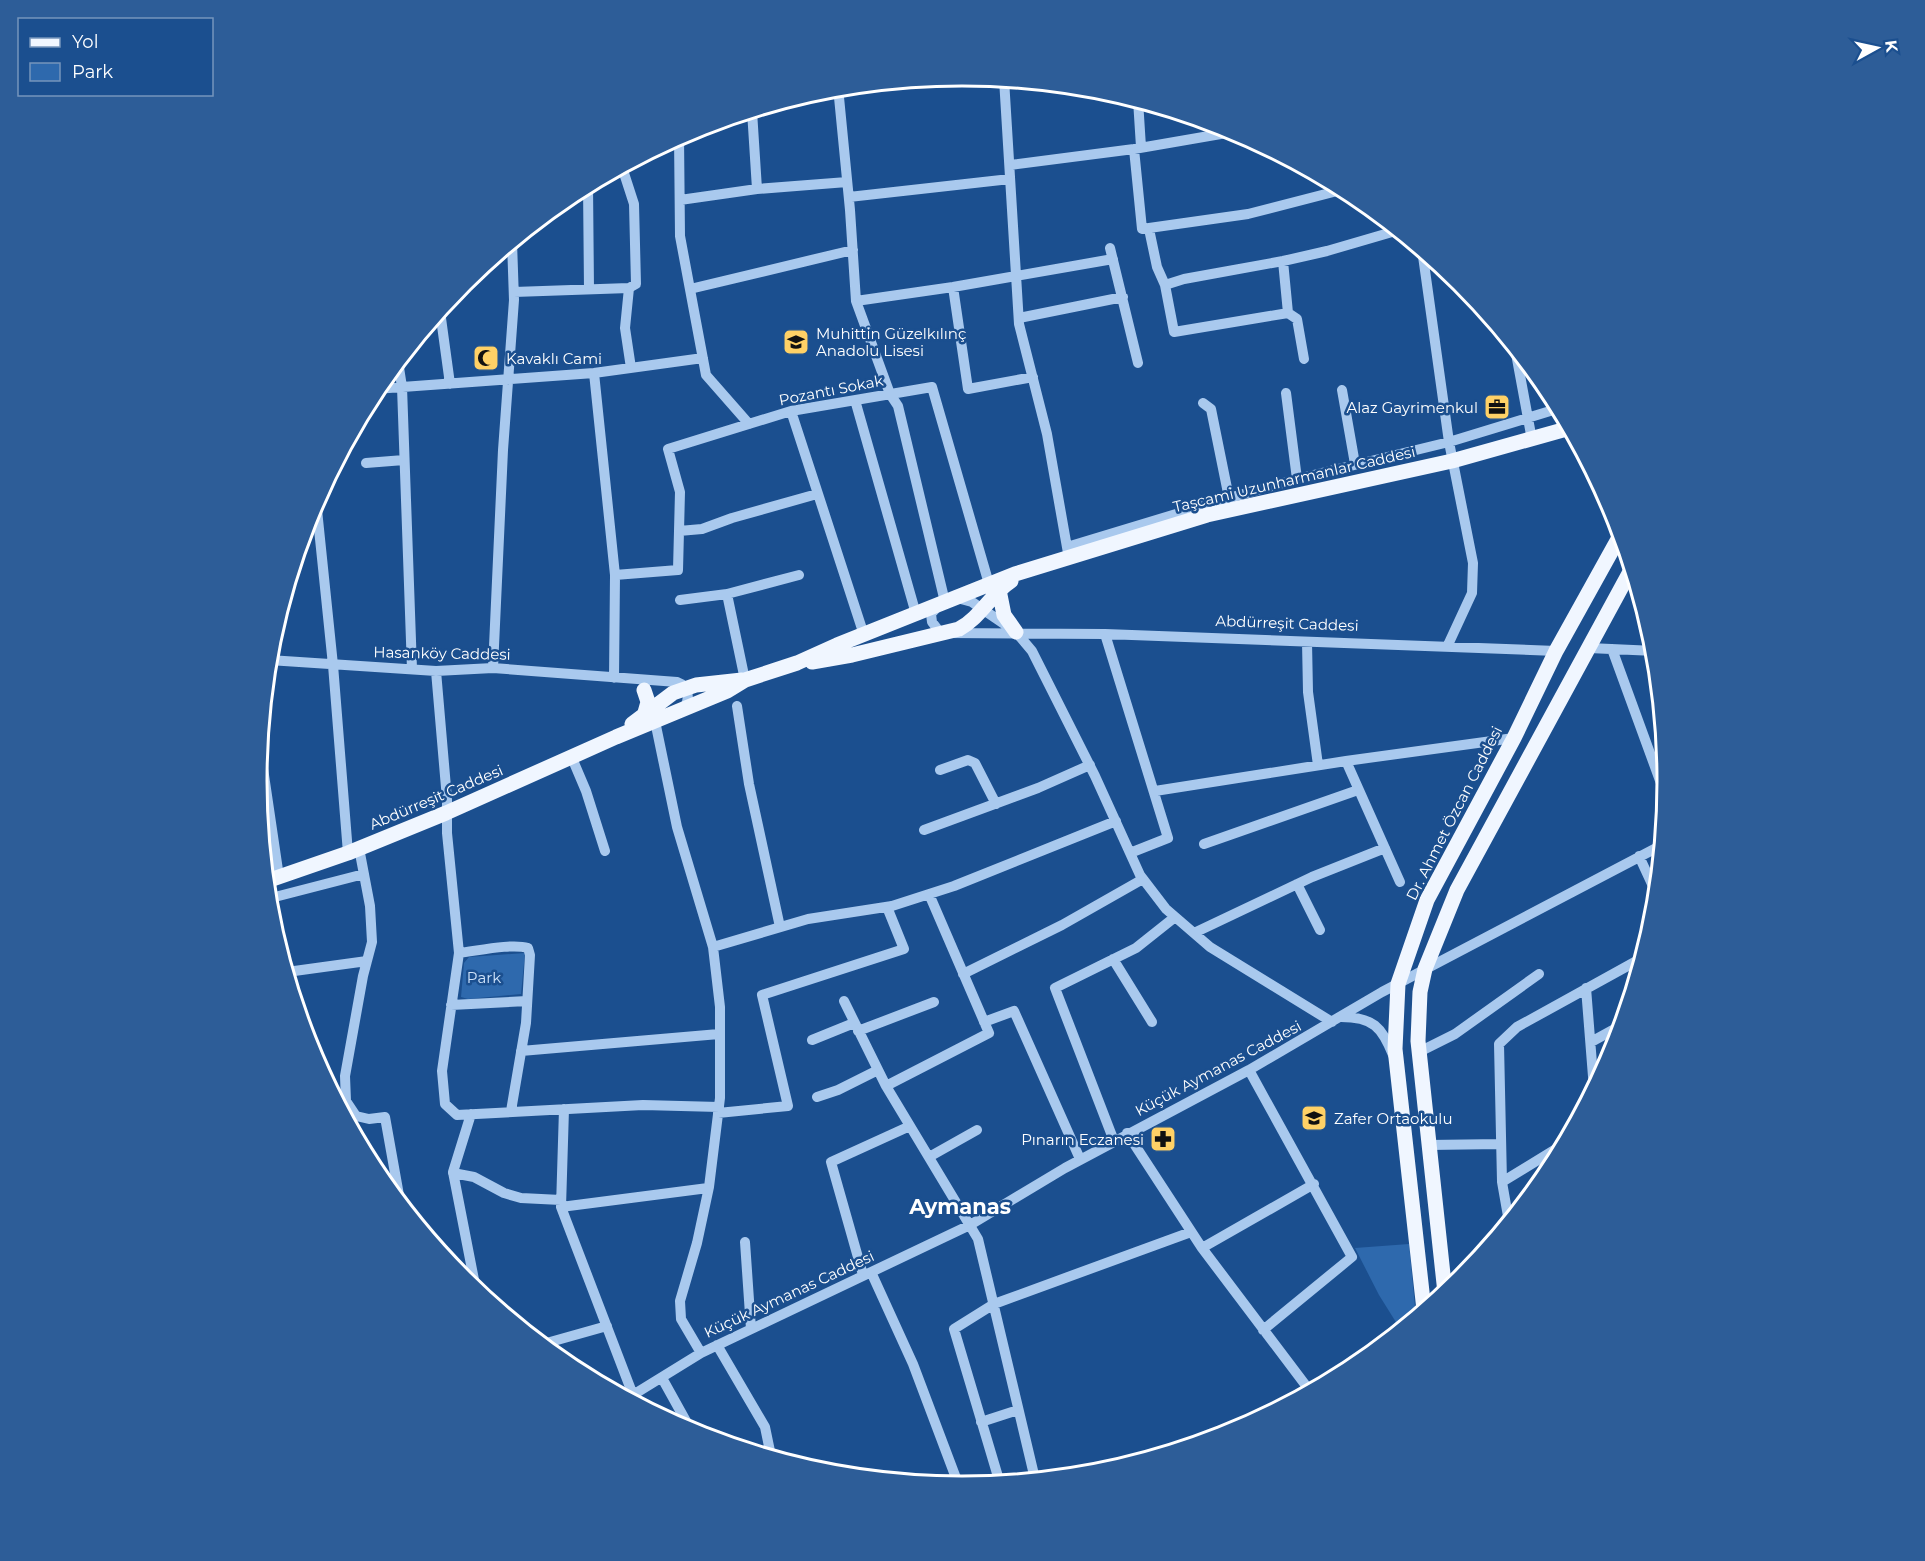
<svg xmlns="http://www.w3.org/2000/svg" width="1925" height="1561" font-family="Montserrat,sans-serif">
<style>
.green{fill:#2e69ad}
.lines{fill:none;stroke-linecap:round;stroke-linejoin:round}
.minor{stroke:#a9c9ee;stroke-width:10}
.major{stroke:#f0f6ff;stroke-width:15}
.labels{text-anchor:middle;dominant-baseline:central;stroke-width:5;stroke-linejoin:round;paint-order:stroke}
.poi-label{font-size:15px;fill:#fff;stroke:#1b4f8f;text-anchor:start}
.street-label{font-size:15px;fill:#fff;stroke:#1b4f8f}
.park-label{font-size:15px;fill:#cfe3fa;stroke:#1b4f8f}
.district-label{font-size:21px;font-weight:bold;fill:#fff;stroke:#1b4f8f}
.rim{fill:none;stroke:#fff;stroke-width:3}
</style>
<rect width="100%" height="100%" fill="#1b4f8f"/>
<path class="green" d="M 525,953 L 521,994 L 468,999 L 461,997 L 464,963 L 469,957 Z
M 1409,1244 L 1416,1317 L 1402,1328 L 1399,1327 L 1379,1295 L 1355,1248 Z"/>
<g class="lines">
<path class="minor" d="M 1004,79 L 1019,324 L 1047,434 L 1068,553
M 838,87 L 850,210 L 856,301 L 890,394 L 898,406 L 945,602
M 1138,100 L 1141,147
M 752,111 L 757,189
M 679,136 L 680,236 L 706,375 L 749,424
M 660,146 L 680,143
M 1134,149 L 1142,229 L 1248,214 L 1345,189
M 1010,165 L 1134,149 L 1238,131
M 622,167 L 634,204 L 636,284 L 629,288
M 588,185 L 589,289
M 849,197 L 1010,179
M 680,200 L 757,189 L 847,182
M 1149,229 L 1157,267 L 1165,285 L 1174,332 L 1288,313 L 1283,261
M 1110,248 L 1138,363
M 1422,249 L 1449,442 L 1473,563 L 1472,593 L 1447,647
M 1165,285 L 1184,279 L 1283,261 L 1327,251 L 1399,230
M 953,287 L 968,389 L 1033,377
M 690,289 L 853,250
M 514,292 L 629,288 L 625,328 L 631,368
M 856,301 L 953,287 L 1113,259
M 440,311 L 450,384
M 1288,313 L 1297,319 L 1304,359
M 1019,318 L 1123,297
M 1515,348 L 1532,440
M 398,361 L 402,387 L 412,669
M 594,373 L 615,575 L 614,678
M 375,389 L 594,373 L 703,358
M 1342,390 L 1355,464
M 1286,393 L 1297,479
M 855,400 L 916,614
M 1203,403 L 1211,409 L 1230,503
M 791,411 L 864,635
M 366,463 L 404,460
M 316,500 L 333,665 L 348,853
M 679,531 L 702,529 L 732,518 L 817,494
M 1067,547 L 1229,498 L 1297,479 L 1449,442 L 1560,408
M 615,575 L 678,570 L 680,492 L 668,449 L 791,411 L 932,387 L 989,584
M 727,594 L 745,680
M 957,598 L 972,602 L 1016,632 L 1032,651 L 1095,776 L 1140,875 L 1166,909 L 1210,947 L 1332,1022
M 680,600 L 727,594 L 799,575
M 940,604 L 931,614 L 932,622 L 939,631 L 947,633 L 1105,634 L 1556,651
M 1105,634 L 1168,838 L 1130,853
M 1307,642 L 1308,692 L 1318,765
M 270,644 L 272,660
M 1589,648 L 1655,651
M 1612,649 L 1666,797
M 269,660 L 436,671 L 493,668 L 677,682 C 688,686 691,698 684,708
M 493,668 L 503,450 L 514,300 L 512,242
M 436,671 L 447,799 L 447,833 L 459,953 L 442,1071 L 445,1104 L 457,1115 L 643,1105 L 719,1107
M 737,706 L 749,784 L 780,927
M 655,721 L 677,827 L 713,947 L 720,1007 L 720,1098 L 709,1187 L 697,1243 L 680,1301 L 681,1319 L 701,1353
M 260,748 L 279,877
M 572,758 L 586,791 L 605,851
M 1346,761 L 1400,882
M 940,770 L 968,760 L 975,763 L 996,804
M 1155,791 L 1346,761 L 1514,738
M 924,830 L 1038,788 L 1090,765
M 1204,844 L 1358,790
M 359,848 L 370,906 L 372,942 L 363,976 L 345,1076 L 346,1101 L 356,1116 L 369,1119 L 385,1117 L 400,1201
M 1639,856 L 1657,895
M 1297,884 L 1320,930
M 268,890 L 271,898 L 364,874
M 1194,933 L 1312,877 L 1385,848
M 713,947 L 808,919 L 892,906 L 954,886 L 1116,821
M 459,953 C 477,951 512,943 528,948 L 530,955 L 526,1023 L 511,1111
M 1113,959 L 1152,1022
M 287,972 L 367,961
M 963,974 L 1062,925 L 1143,879
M 1586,988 L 1594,1089
M 844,1001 L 886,1086 L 978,1239 L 1035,1479
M 451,1005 L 527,1001
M 1341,1017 C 1373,1017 1382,1027 1393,1055
M 984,1022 L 1014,1011 L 1080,1159
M 858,1031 L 934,1002
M 812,1040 L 854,1023
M 1591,1042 L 1622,1025
M 521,1051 L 719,1034
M 1419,1052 L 1455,1034 L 1539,974
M 1249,1070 L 1352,1257 L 1263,1330
M 886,1086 L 989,1033 L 929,894
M 817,1097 L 838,1090 L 878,1070
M 564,1109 L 561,1207 L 633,1395
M 718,1113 L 788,1106 L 762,995 L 904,949 L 887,907
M 471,1114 L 453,1172 L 476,1290
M 1127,1133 L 1202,1248 L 1310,1391
M 1114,1141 L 1055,988 L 1136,948 L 1175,917
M 1429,1145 L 1501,1144
M 929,1157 L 977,1130
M 453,1173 L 474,1177 L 504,1193 L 521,1198 L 561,1200
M 1502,1182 L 1564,1144
M 561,1207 L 708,1188
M 1509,1222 L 1502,1182 L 1499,1044 L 1517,1027 L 1642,958
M 745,1242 L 751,1329
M 1202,1248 L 1314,1184
M 871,1272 L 913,1364 L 959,1486
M 863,1275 L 831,1162 L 910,1126
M 543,1344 L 607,1326
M 717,1345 L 765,1427 L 771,1456
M 662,1378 L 692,1432
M 628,1398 L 701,1353 L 970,1225 L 1065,1168 L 1249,1070 L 1382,992 L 1662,845
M 981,1422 L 1018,1410
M 999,1480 L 954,1329 L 994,1304 L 1191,1232"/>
<path class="major" d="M 999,590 L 1004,615 L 1016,632
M 812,662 L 852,655 L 959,629 C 980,618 991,594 1011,581
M 644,716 L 648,702 L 644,690
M 632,724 L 673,693 L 696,685 L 742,680
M 267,881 L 348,853 L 446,813 L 616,737 L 727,691 L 745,680 L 797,663 L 837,645 L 1015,574 L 1207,515 L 1452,461 L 1570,428
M 1445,1293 L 1418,1041 L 1420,992 L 1425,969 L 1457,890 L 1632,568
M 1424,1310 L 1395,1049 L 1398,984 L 1427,900 L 1514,738 L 1556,651 L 1621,534"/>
</g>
<defs>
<g id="school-square" transform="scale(1.35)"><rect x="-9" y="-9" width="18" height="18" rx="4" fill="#ffd166" stroke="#1b4f8f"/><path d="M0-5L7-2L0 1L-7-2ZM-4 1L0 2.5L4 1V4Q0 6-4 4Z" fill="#111"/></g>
<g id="mosque-square" transform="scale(1.35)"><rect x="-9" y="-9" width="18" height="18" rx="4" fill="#ffd166" stroke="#1b4f8f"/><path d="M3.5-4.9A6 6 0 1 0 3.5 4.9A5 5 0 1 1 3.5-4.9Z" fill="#111"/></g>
<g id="office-square" transform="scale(1.35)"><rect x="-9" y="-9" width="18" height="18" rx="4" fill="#ffd166" stroke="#1b4f8f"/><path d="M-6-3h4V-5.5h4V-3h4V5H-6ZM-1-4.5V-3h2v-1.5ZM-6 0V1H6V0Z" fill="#111"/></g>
<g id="pharmacy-square" transform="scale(1.35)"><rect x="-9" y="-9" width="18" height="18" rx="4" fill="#ffd166" stroke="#1b4f8f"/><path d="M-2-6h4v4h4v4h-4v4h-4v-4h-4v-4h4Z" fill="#111"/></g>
</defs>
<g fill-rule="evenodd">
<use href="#school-square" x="796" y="342"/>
<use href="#mosque-square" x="486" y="358"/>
<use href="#office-square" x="1497" y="407"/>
<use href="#school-square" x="1314" y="1118"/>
<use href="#pharmacy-square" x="1163" y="1139"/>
</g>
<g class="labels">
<g class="poi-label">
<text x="816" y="333">Muhittin Güzelkılınç<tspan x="816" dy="17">Anadolu Lisesi</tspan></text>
<text x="506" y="358">Kavaklı Cami</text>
<text x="1478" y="407" text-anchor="end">Alaz Gayrimenkul</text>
<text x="1334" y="1118">Zafer Ortaokulu</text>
<text x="1144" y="1139" text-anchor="end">Pınarın Eczanesi</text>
</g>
<g class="street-label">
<text transform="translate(831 390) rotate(-11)">Pozantı Sokak</text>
<text transform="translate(1294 479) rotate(-13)">Taşcami Uzunharmanlar Caddesi</text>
<text transform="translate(1287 623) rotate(2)">Abdürreşit Caddesi</text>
<text transform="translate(442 653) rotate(1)">Hasanköy Caddesi</text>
<text transform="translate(436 797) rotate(-23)">Abdürreşit Caddesi</text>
<text transform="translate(1454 813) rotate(-63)">Dr. Ahmet Özcan Caddesi</text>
<text transform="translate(1218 1068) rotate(-28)">Küçük Aymanas Caddesi</text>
<text transform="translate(789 1294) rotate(-25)">Küçük Aymanas Caddesi</text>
</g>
<g class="park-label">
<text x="484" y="977">Park</text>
</g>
<g class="district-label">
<text x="960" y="1206">Aymanas</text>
</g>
</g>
<path d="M0 0H1925V1561H0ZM267 781a695 695 0 1 1 1390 0a695 695 0 1 1-1390 0Z" fill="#2d5d98" fill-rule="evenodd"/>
<path class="rim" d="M267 781a695 695 0 1 1 1390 0a695 695 0 1 1-1390 0Z"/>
<rect x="18" y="18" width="195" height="78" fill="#1b4f8f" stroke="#7695bc" stroke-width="1.5"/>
<rect x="30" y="38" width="30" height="9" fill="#f0f6ff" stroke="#7695bc" stroke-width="1.5"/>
<text x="72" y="48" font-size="18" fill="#ffffff">Yol</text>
<rect x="30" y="63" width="30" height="18" fill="#2e69ad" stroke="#7695bc" stroke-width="1.5"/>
<text x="72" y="78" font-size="18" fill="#ffffff">Park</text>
<g transform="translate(1877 48) rotate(82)" stroke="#1b4f8f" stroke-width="4.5" paint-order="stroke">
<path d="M0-4.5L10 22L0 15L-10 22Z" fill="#ffffff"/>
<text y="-9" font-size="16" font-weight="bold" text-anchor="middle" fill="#ffffff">K</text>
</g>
</svg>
